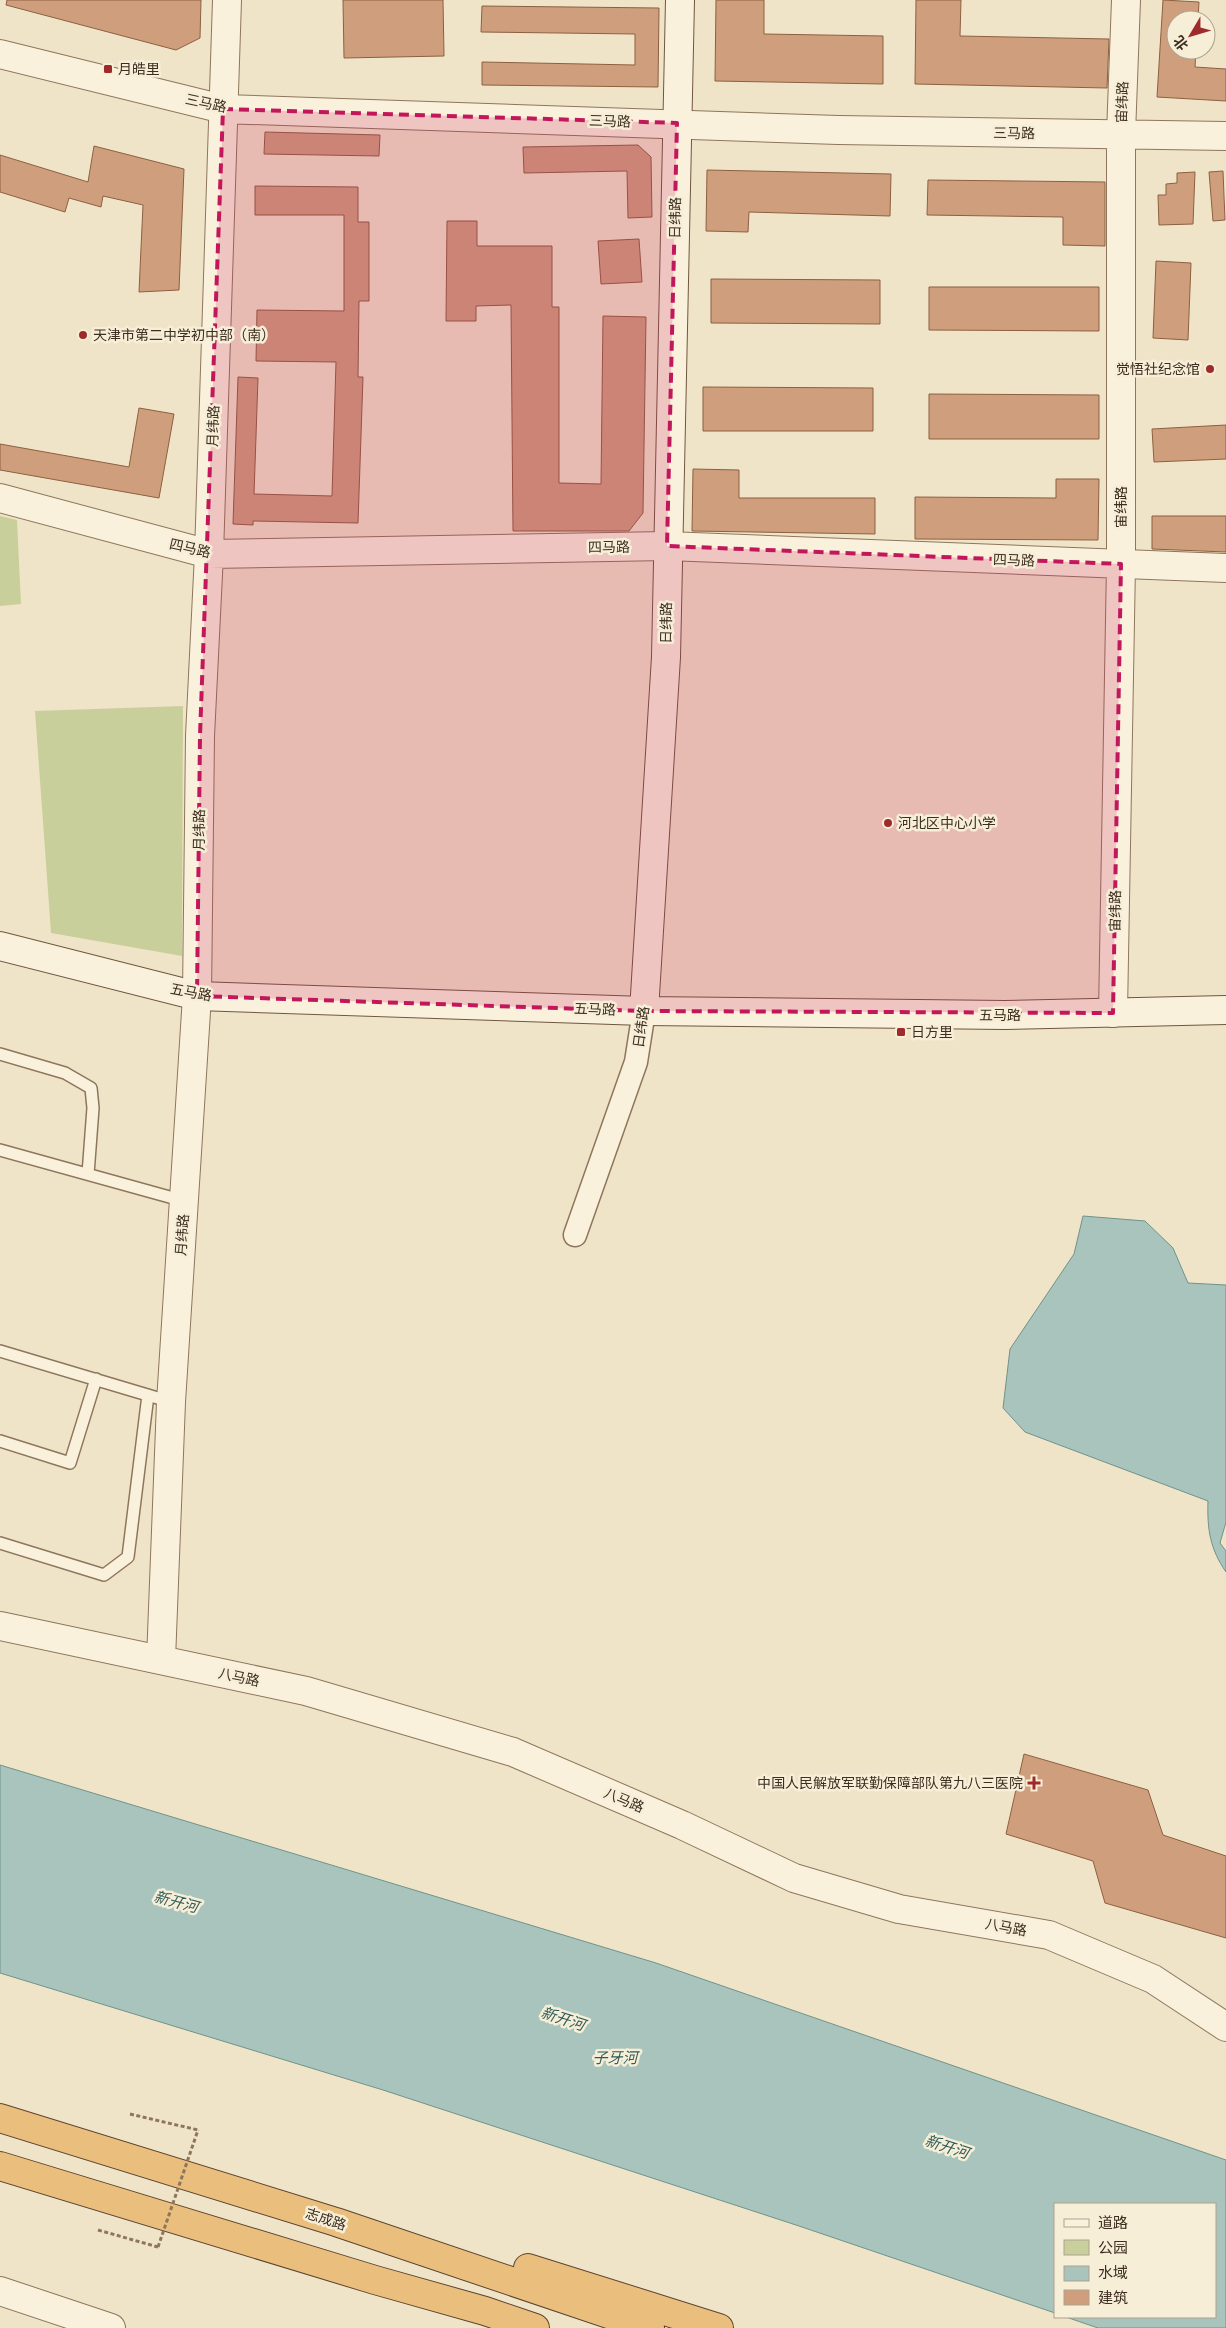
<svg xmlns="http://www.w3.org/2000/svg" width="1226" height="2328" font-family="'Crimson Pro','Noto Sans SC',serif">
<style>
.green{fill:#c9cf9b}
.water{fill:#a9c4bc;stroke:#6f938a}
.building{fill:#cf9f7d;stroke:#8d5f41}
.lines{fill:none;stroke-linecap:round;stroke-linejoin:round}
.service-casing{stroke:#8d765c;stroke-width:14}
.minor-casing{stroke:#8d765c;stroke-width:25}
.tertiary-casing{stroke:#8d765c;stroke-width:30}
.secondary-casing{stroke:#6f573f;stroke-width:30}
.trunk-casing{stroke:#5b4430;stroke-width:30}
.path{stroke:#8d765c;stroke-width:3;stroke-dasharray:4 2.5;stroke-linecap:butt}
.service{stroke:#faf1dc;stroke-width:11}
.minor{stroke:#faf1dc;stroke-width:22}
.tertiary{stroke:#faf1dc;stroke-width:28}
.secondary{stroke:#faf1dc;stroke-width:28}
.trunk{stroke:#eabe7c;stroke-width:28}
.path-bridge{stroke:#8d765c;stroke-width:3;stroke-dasharray:4 2.5;stroke-linecap:butt}
.marked{fill:#c2185b;fill-opacity:0.2;stroke:#c2185b;stroke-width:4;stroke-dasharray:10 6;stroke-linejoin:round}
.poi-dot{fill:#9e2a2b;stroke:#f7eed8;stroke-width:2}
.labels{text-anchor:middle;dominant-baseline:central;stroke-width:5;stroke-linejoin:round;paint-order:stroke}
.poi-label{font-size:14px;fill:#3d2e20;stroke:#f7eed8;text-anchor:start}
.street-label{font-size:14px;fill:#3d2e20;stroke:#f7eed8}
.water-label{font-size:15px;font-style:italic;fill:#2f5d5a;stroke:#f7eed8}
</style>
<rect width="100%" height="100%" fill="#f0e4c8"/>
<path class="green" d="M 0,516 L 17,520 L 21,604 L 0,606 Z
M 183,706 L 182,956 L 51,933 L 35,711 Z"/>
<path class="water" d="M 1083,1216 L 1145,1221 L 1173,1248 L 1188,1283 L 1226,1285 L 1226,1522 L 1220,1543 L 1226,1551 L 1226,1572 C 1210,1549 1207,1529 1208,1501 L 1025,1432 L 1003,1408 L 1010,1349 L 1074,1254 Z
M 0,1765 L 656,1963 L 1226,2160 L 1226,2328 L 1098,2328 L 1066,2317 L 1215,2317 L 1215,2204 L 1055,2204 L 1055,2313 L 799,2226 L 383,2090 L 0,1973 Z"/>
<path class="building" d="M 7,0 L 201,0 L 200,38 L 176,50 L 6,5 Z
M 343,0 L 443,0 L 444,56 L 344,58 Z
M 716,0 L 764,0 L 764,34 L 883,36 L 883,84 L 715,81 Z
M 916,0 L 961,0 L 960,36 L 1109,39 L 1107,88 L 915,84 Z
M 1163,0 L 1199,2 L 1198,20 L 1176,20 L 1176,50 L 1196,50 L 1195,67 L 1226,69 L 1226,101 L 1157,97 Z
M 482,6 L 659,8 L 658,87 L 482,85 L 482,62 L 635,65 L 635,34 L 481,32 Z
M 265,132 L 380,135 L 379,156 L 264,154 Z
M 638,145 L 651,157 L 652,217 L 628,218 L 627,171 L 524,173 L 523,147 Z
M 94,146 L 184,169 L 179,290 L 139,292 L 143,205 L 103,196 L 101,207 L 69,198 L 65,212 L 0,192 L 0,155 L 88,182 Z
M 707,170 L 891,174 L 890,216 L 749,212 L 748,232 L 706,231 Z
M 1223,171 L 1225,220 L 1213,221 L 1209,172 Z
M 1195,172 L 1193,224 L 1159,225 L 1158,195 L 1166,195 L 1166,184 L 1177,183 L 1177,173 Z
M 928,180 L 1105,182 L 1105,246 L 1063,245 L 1063,217 L 927,215 Z
M 255,186 L 358,187 L 358,222 L 369,222 L 369,301 L 359,301 L 358,377 L 363,377 L 358,523 L 253,521 L 253,525 L 233,524 L 238,377 L 258,378 L 254,494 L 332,496 L 336,362 L 256,361 L 257,310 L 344,311 L 344,215 L 255,215 Z
M 447,221 L 477,221 L 477,246 L 552,246 L 552,307 L 559,307 L 559,483 L 601,484 L 603,316 L 646,317 L 643,513 L 629,531 L 513,531 L 511,305 L 476,306 L 476,321 L 446,321 Z
M 639,239 L 642,282 L 601,284 L 598,241 Z
M 1156,261 L 1191,263 L 1188,340 L 1153,338 Z
M 711,279 L 880,280 L 880,324 L 711,323 Z
M 929,287 L 1099,287 L 1099,331 L 929,330 Z
M 703,387 L 873,388 L 873,431 L 703,431 Z
M 929,394 L 1099,395 L 1099,439 L 929,439 Z
M 139,408 L 174,414 L 159,498 L 0,470 L 0,444 L 129,467 Z
M 1226,425 L 1226,459 L 1154,462 L 1152,429 Z
M 693,469 L 739,470 L 739,498 L 875,498 L 875,534 L 692,531 Z
M 1056,479 L 1099,479 L 1098,540 L 915,539 L 915,497 L 1056,498 Z
M 1152,516 L 1226,516 L 1226,552 L 1152,549 Z
M 1024,1754 L 1148,1790 L 1163,1835 L 1226,1856 L 1226,1938 L 1105,1903 L 1093,1861 L 1006,1834 Z"/>
<g class="lines">
<g class="service-casing">
<path id="service" d="M 0,1054 L 65,1073 L 91,1088 L 93,1108 L 88,1174
M 0,1150 L 184,1201
M 0,1351 L 171,1402
M 0,1441 L 70,1463 L 96,1379
M 0,1543 L 104,1575 L 128,1557 L 148,1395"/>
</g>
<g class="minor-casing">
<path id="minor" d="M 575,1235 L 636,1062 L 644,1011"/>
</g>
<g class="tertiary-casing">
<path id="tertiary" d="M 0,54 L 223,109 L 838,130 L 1226,136
M 0,498 L 209,554 L 667,546 L 1226,568
M 1113,1013 L 1121,564 L 1121,134 L 1126,0
M 0,1626 L 306,1691 L 513,1752 L 682,1825 L 794,1878 L 899,1909 L 1049,1935 L 1153,1979 L 1226,2027
M 161,1660 L 171,1402 L 197,996 L 200,736 L 209,554 L 227,0
M 0,2291 L 111,2328"/>
</g>
<g class="secondary-casing">
<path id="secondary" d="M 0,946 L 197,996 L 644,1011 L 1005,1015 L 1226,1010
M 644,1011 L 666,657 L 680,0"/>
</g>
<g class="trunk-casing">
<path id="trunk" d="M 0,2118 L 336,2222 L 650,2328
M 0,2166 L 375,2280 L 485,2311 L 535,2328
M 528,2268 L 719,2328"/>
</g>
<path class="path" d="M 130,2114 L 198,2130
M 98,2230 L 158,2247"/>
<use href="#service" class="service"/>
<use href="#minor" class="minor"/>
<use href="#tertiary" class="tertiary"/>
<use href="#secondary" class="secondary"/>
<use href="#trunk" class="trunk"/>
<path class="path-bridge" d="M 158,2247 L 198,2130"/>
</g>
<path class="marked" d="M 223,109 L 677,123 L 667,546 L 1121,564 L 1113,1013 L 644,1011 L 197,996 L 200,736 Z"/>
<g class="poi-dot">
<rect x="103" y="64" width="10" height="10" rx="2.5"/>
<circle cx="83" cy="335" r="5"/>
<circle cx="1210" cy="369" r="5"/>
<circle cx="888" cy="823" r="5"/>
<rect x="896" y="1027" width="10" height="10" rx="2.5"/>
<path d="M1031.5 1775.5h5v5h5v5h-5v5h-5v-5h-5v-5h5z"/>
</g>
<g class="labels">
<g class="poi-label">
<text x="118" y="69">月皓里</text>
<text x="93" y="335">天津市第二中学初中部（南）</text>
<text x="1200" y="369" text-anchor="end">觉悟社纪念馆</text>
<text x="898" y="823">河北区中心小学</text>
<text x="911" y="1032">日方里</text>
<text x="1023" y="1783" text-anchor="end">中国人民解放军联勤保障部队第九八三医院</text>
</g>
<g class="street-label">
<text transform="translate(1122 102) rotate(-88)">宙纬路</text>
<text transform="translate(206 103) rotate(12)">三马路</text>
<text transform="translate(610 121) rotate(2)">三马路</text>
<text transform="translate(1014 133) rotate(1)">三马路</text>
<text transform="translate(675 218) rotate(-89)">日纬路</text>
<text transform="translate(213 426) rotate(-88)">月纬路</text>
<text transform="translate(1121 507) rotate(-90)">宙纬路</text>
<text transform="translate(609 547) rotate(-1)">四马路</text>
<text transform="translate(190 548) rotate(13)">四马路</text>
<text transform="translate(1014 560) rotate(2)">四马路</text>
<text transform="translate(666 623) rotate(-89)">日纬路</text>
<text transform="translate(199 830) rotate(-89)">月纬路</text>
<text transform="translate(1115 911) rotate(-89)">宙纬路</text>
<text transform="translate(191 992) rotate(10)">五马路</text>
<text transform="translate(595 1009) rotate(2)">五马路</text>
<text x="1000" y="1015">五马路</text>
<text transform="translate(641 1027) rotate(-82)">日纬路</text>
<text transform="translate(182 1235) rotate(-86)">月纬路</text>
<text transform="translate(239 1677) rotate(12)">八马路</text>
<text transform="translate(624 1800) rotate(23)">八马路</text>
<text transform="translate(1006 1927) rotate(10)">八马路</text>
<text transform="translate(326 2219) rotate(18)">志成路</text>
</g>
<g class="water-label">
<text transform="translate(176 1902) rotate(15)">新开河</text>
<text transform="translate(563 2019) rotate(18)">新开河</text>
<text x="615" y="2058">子牙河</text>
<text transform="translate(947 2147) rotate(18)">新开河</text>
</g>
</g>
<rect x="1054" y="2203" width="162" height="115" fill="#f7eed8" stroke="#ada18e"/>
<rect x="1064" y="2219" width="25" height="8" fill="#faf1dc" stroke="#ada18e"/>
<text x="1098" y="2228" font-size="15" fill="#3d2e20">道路</text>
<rect x="1064" y="2240" width="25" height="15" fill="#c9cf9b" stroke="#ada18e"/>
<text x="1098" y="2253" font-size="15" fill="#3d2e20">公园</text>
<rect x="1064" y="2266" width="25" height="15" fill="#a9c4bc" stroke="#ada18e"/>
<text x="1098" y="2278" font-size="15" fill="#3d2e20">水域</text>
<rect x="1064" y="2290" width="25" height="15" fill="#cf9f7d" stroke="#ada18e"/>
<text x="1098" y="2303" font-size="15" fill="#3d2e20">建筑</text>
<g transform="translate(1191 35) rotate(232)"><circle r="24" fill="#f7eed8" stroke="#ada18e"/>
<path d="M0-4L9 19L0 12L-9 19Z" fill="#9e2a2b"/>
<text y="-8" font-size="14" font-weight="bold" text-anchor="middle" fill="#3d2e20">北</text>
</g>
</svg>
